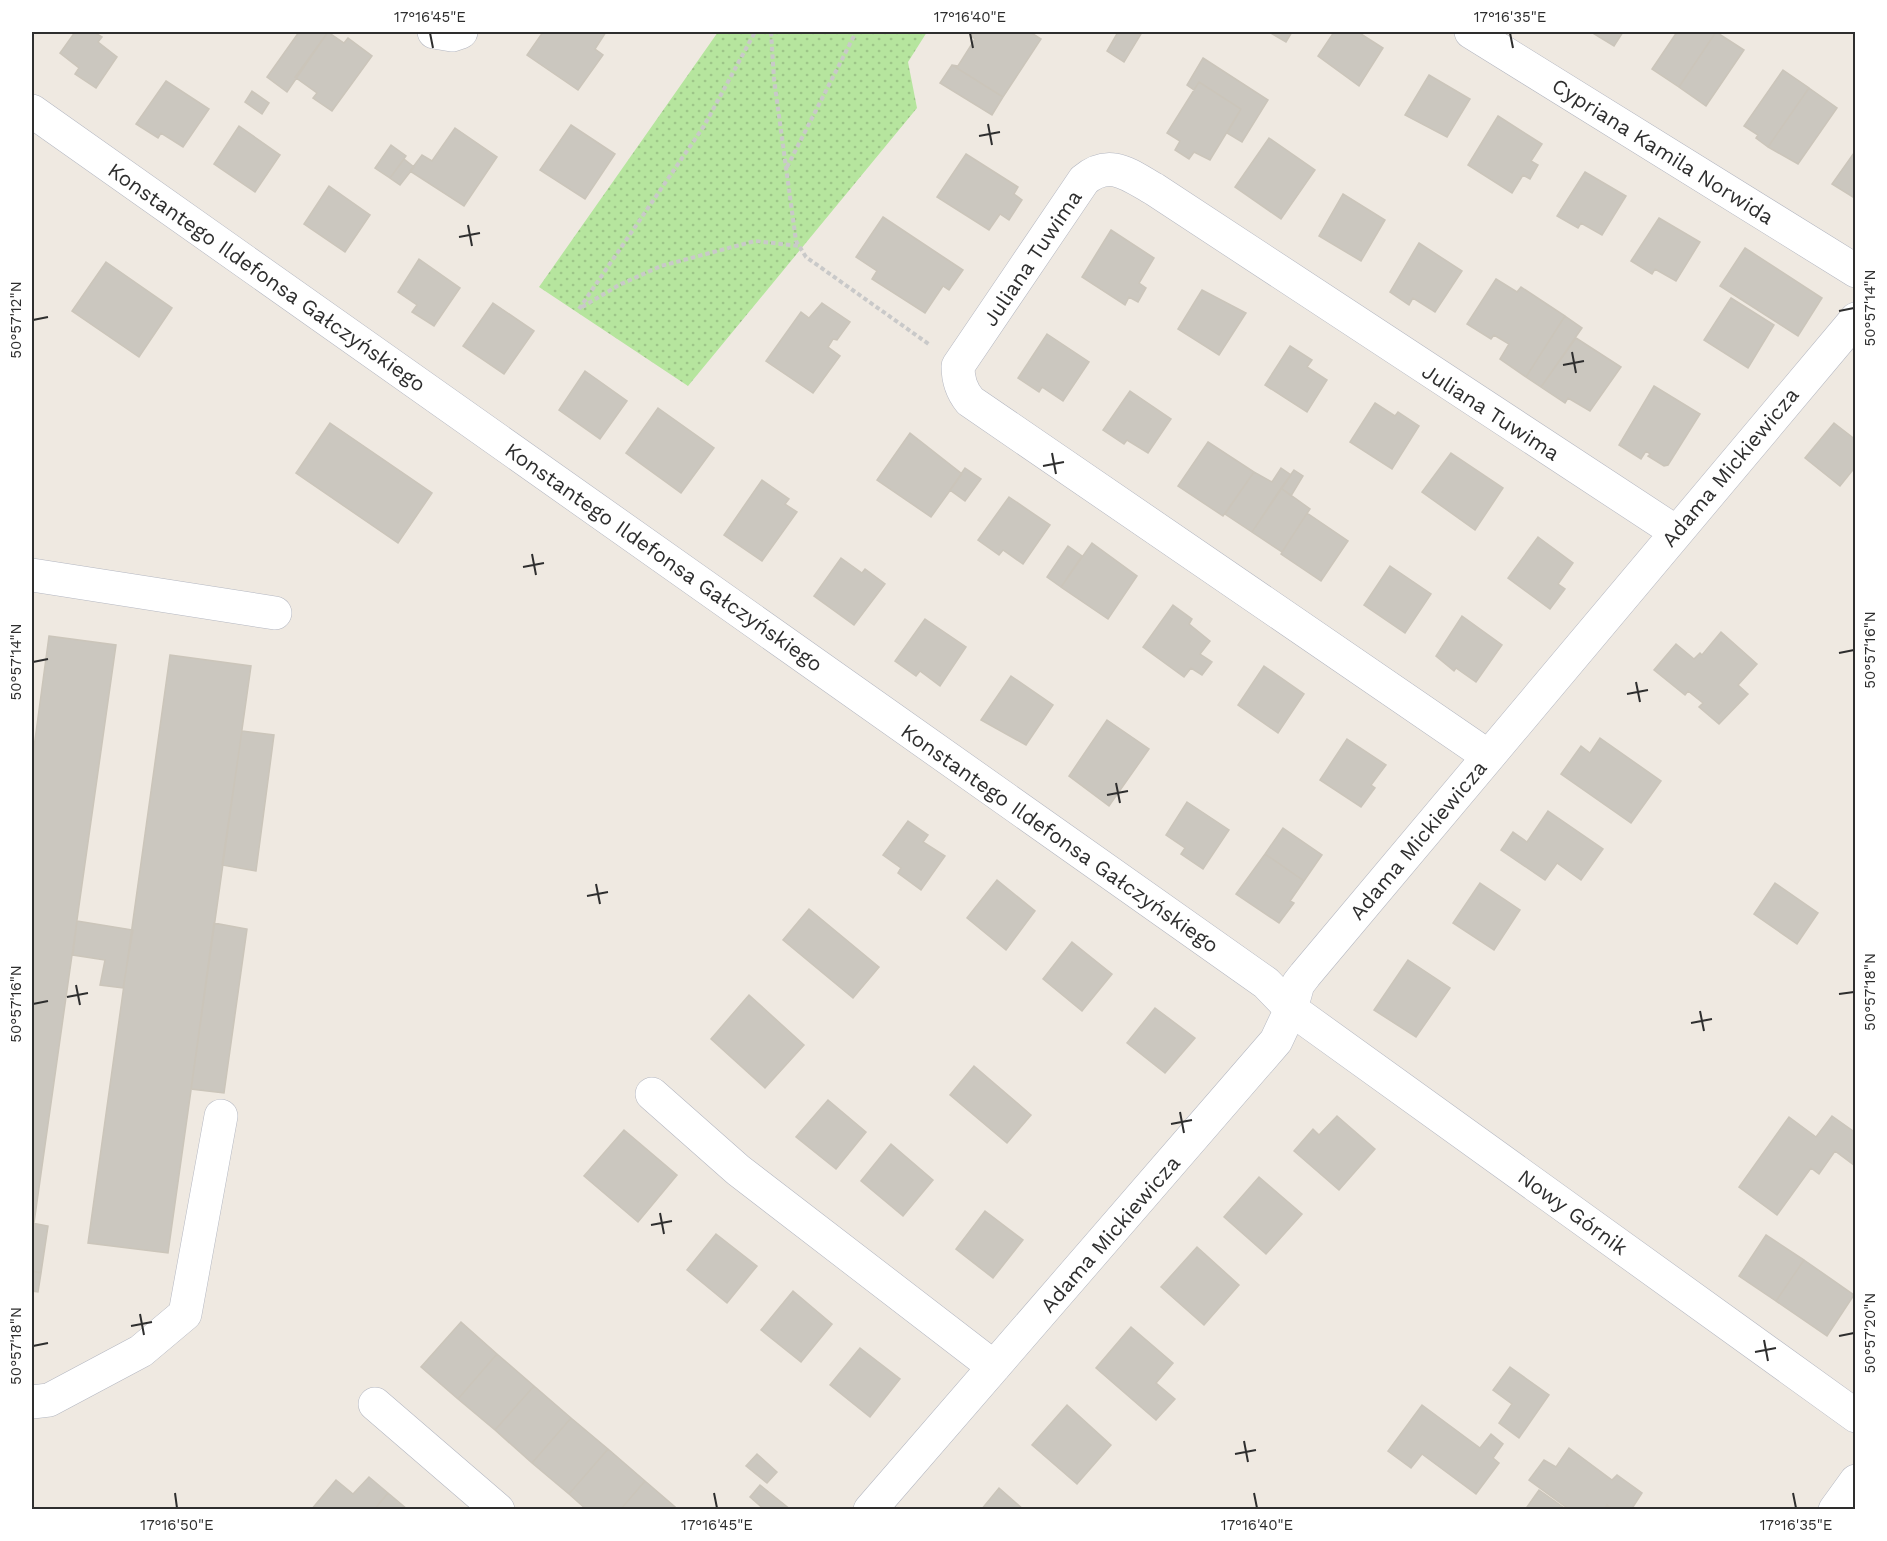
<svg xmlns="http://www.w3.org/2000/svg" width="1887" height="1541" font-family="'Work Sans',sans-serif">
<style>
.grass{fill:url(#grass-dots)}
.building{fill:#cbc7bf;stroke:#cbc5ba;stroke-width:1.5}
.lines{fill:none;stroke-linecap:round;stroke-linejoin:round}
.minor-casing{stroke:#b4b7c1;stroke-width:34}
.path{stroke:#c9c9c9;stroke-width:4;stroke-dasharray:4.5 3;stroke-linecap:butt}
.minor{stroke:#fff;stroke-width:33}
.ticks{fill:none;stroke:#2e2e2e;stroke-width:2}
.labels{text-anchor:middle;dominant-baseline:central;stroke-width:4.5;stroke-linejoin:round;paint-order:stroke}
.street-label{font-size:21px;fill:#2e2e2e;stroke:#fff}
.neatline{fill:none;stroke:#2e2e2e;stroke-width:2}
.ticks-label{font-size:15px;text-anchor:middle;fill:#2e2e2e}
</style>
<defs>
<pattern id="grass-dots" width="8" height="8" patternUnits="userSpaceOnUse" patternTransform="scale(1.5)"><rect width="8" height="8" fill="#b6e59e"/><path d="M2 2h.1M6 6h.1" fill="none" stroke="#9dc588" stroke-width="1.8" stroke-linecap="round"/></pattern>
</defs>
<rect width="100%" height="100%" fill="#efe9e1"/>
<path class="grass" d="M 718,32 L 927,32 L 908,62 L 917,108 L 688,386 L 539,287 Z"/>
<path class="building" d="M 75,32 L 94,32 L 102,37 L 98,42 L 117,57 L 96,88 L 75,74 L 79,68 L 60,53 Z
M 299,32 L 328,32 L 287,92 L 267,77 Z
M 328,32 L 344,43 L 348,38 L 372,56 L 332,111 L 313,98 L 317,93 L 295,77 Z
M 543,32 L 606,32 L 595,49 L 603,55 L 578,90 L 527,55 Z
M 974,32 L 1030,32 L 1041,39 L 1003,97 L 952,65 L 958,66 L 975,39 L 971,36 Z
M 1118,32 L 1141,34 L 1124,62 L 1107,51 Z
M 1269,32 L 1292,32 L 1286,42 Z
M 1334,32 L 1358,32 L 1383,48 L 1359,86 L 1318,56 Z
M 1591,32 L 1623,32 L 1614,46 Z
M 1677,32 L 1716,32 L 1679,87 L 1652,69 Z
M 1716,32 L 1744,50 L 1706,106 L 1679,87 Z
M 1203,58 L 1268,100 L 1242,142 L 1227,133 L 1241,109 L 1199,82 L 1194,90 L 1187,85 Z
M 952,65 L 1003,97 L 992,115 L 940,83 Z
M 1783,70 L 1809,88 L 1768,147 L 1756,138 L 1758,135 L 1744,126 Z
M 1429,75 L 1470,99 L 1447,137 L 1405,115 Z
M 166,81 L 209,109 L 183,147 L 161,133 L 158,138 L 136,124 Z
M 1199,82 L 1241,109 L 1210,160 L 1194,152 L 1189,159 L 1175,150 L 1180,141 L 1167,133 Z
M 1809,88 L 1837,108 L 1798,164 L 1768,147 Z
M 252,91 L 269,103 L 262,114 L 245,102 Z
M 1498,116 L 1542,144 L 1531,161 L 1538,165 L 1530,179 L 1523,175 L 1512,193 L 1468,165 Z
M 571,125 L 615,154 L 585,199 L 540,170 Z
M 239,126 L 280,155 L 255,192 L 214,164 Z
M 455,128 L 497,157 L 464,206 L 410,171 L 422,155 L 432,161 Z
M 1269,138 L 1315,170 L 1281,219 L 1235,187 Z
M 391,145 L 406,156 L 390,178 L 375,168 Z
M 1856,150 L 1856,199 L 1832,184 Z
M 966,154 L 1018,187 L 1014,194 L 1022,200 L 1009,220 L 1000,214 L 989,230 L 937,197 Z
M 404,159 L 414,167 L 400,185 L 390,178 Z
M 1585,172 L 1626,196 L 1602,235 L 1581,223 L 1578,228 L 1557,216 Z
M 329,186 L 370,215 L 345,252 L 304,224 Z
M 1343,194 L 1385,220 L 1361,261 L 1319,236 Z
M 883,217 L 963,270 L 949,290 L 943,286 L 925,313 L 872,279 L 877,271 L 856,257 Z
M 1659,218 L 1700,242 L 1676,281 L 1655,269 L 1652,274 L 1631,261 Z
M 1111,230 L 1154,258 L 1139,283 L 1146,288 L 1138,302 L 1129,297 L 1125,305 L 1082,277 Z
M 1419,243 L 1462,271 L 1435,312 L 1413,298 L 1409,305 L 1390,292 Z
M 1745,248 L 1822,298 L 1798,336 L 1720,286 Z
M 419,259 L 460,288 L 434,326 L 412,312 L 417,305 L 398,292 Z
M 106,262 L 172,308 L 139,357 L 72,311 Z
M 1496,279 L 1517,292 L 1521,287 L 1565,316 L 1526,377 L 1500,359 L 1509,344 L 1494,335 L 1491,339 L 1467,324 Z
M 1202,290 L 1246,313 L 1219,355 L 1178,329 Z
M 1731,298 L 1774,325 L 1748,368 L 1704,340 Z
M 493,303 L 534,331 L 504,374 L 463,346 Z
M 822,303 L 850,322 L 837,340 L 833,339 L 828,347 L 840,356 L 813,393 L 766,361 L 801,312 L 809,318 Z
M 1565,316 L 1582,328 L 1541,387 L 1526,377 Z
M 1047,334 L 1089,362 L 1063,401 L 1042,387 L 1039,392 L 1018,378 Z
M 1576,338 L 1621,367 L 1590,411 L 1568,398 L 1565,403 L 1541,387 Z
M 1290,346 L 1312,360 L 1307,367 L 1327,380 L 1307,412 L 1265,385 Z
M 585,371 L 627,401 L 600,439 L 559,410 Z
M 1654,386 L 1700,414 L 1668,465 L 1664,466 L 1648,456 L 1650,454 L 1646,451 L 1641,459 L 1619,445 Z
M 1130,391 L 1171,419 L 1148,453 L 1127,440 L 1124,444 L 1103,430 Z
M 1375,403 L 1395,416 L 1398,412 L 1419,426 L 1392,469 L 1350,442 Z
M 658,408 L 714,448 L 681,493 L 626,453 Z
M 330,423 L 432,493 L 398,543 L 296,473 Z
M 1834,423 L 1856,440 L 1856,466 L 1840,486 L 1805,458 Z
M 910,433 L 962,474 L 931,517 L 877,480 Z
M 1208,442 L 1254,472 L 1223,516 L 1178,486 Z
M 1451,453 L 1503,488 L 1475,530 L 1422,492 Z
M 965,468 L 981,479 L 965,501 L 950,490 Z
M 1281,468 L 1291,475 L 1252,532 L 1225,514 L 1254,472 L 1272,482 Z
M 1294,470 L 1303,476 L 1291,496 L 1281,488 Z
M 762,480 L 789,499 L 785,504 L 797,512 L 762,561 L 724,535 Z
M 1281,488 L 1310,509 L 1282,552 L 1252,532 Z
M 1009,497 L 1050,525 L 1023,564 L 1003,550 L 999,555 L 978,540 Z
M 1307,513 L 1348,541 L 1321,581 L 1281,554 Z
M 1538,537 L 1573,563 L 1558,584 L 1565,589 L 1550,609 L 1508,578 Z
M 1092,543 L 1137,576 L 1108,619 L 1061,587 Z
M 1068,546 L 1082,556 L 1061,587 L 1047,577 Z
M 841,558 L 862,573 L 865,569 L 885,584 L 854,625 L 814,596 Z
M 1390,566 L 1431,594 L 1405,633 L 1364,605 Z
M 1173,605 L 1192,619 L 1189,624 L 1210,641 L 1200,654 L 1212,662 L 1202,675 L 1191,668 L 1184,677 L 1143,647 Z
M 1462,616 L 1502,645 L 1476,682 L 1456,668 L 1454,671 L 1436,656 Z
M 925,619 L 966,647 L 940,686 L 920,671 L 916,676 L 895,661 Z
M 1721,632 L 1757,664 L 1738,685 L 1748,694 L 1719,724 L 1699,707 L 1703,703 L 1688,691 L 1685,695 L 1654,670 L 1676,644 L 1694,659 L 1700,653 L 1702,655 Z
M 49,636 L 116,645 L 34,1223 L 32,1223 L 32,762 Z
M 170,655 L 251,666 L 168,1253 L 88,1243 Z
M 1264,666 L 1304,694 L 1278,733 L 1238,705 Z
M 1011,676 L 1053,705 L 1026,745 L 981,720 Z
M 1107,720 L 1149,749 L 1109,806 L 1069,776 Z
M 242,731 L 274,735 L 256,871 L 222,865 Z
M 1600,738 L 1661,781 L 1631,823 L 1561,774 L 1581,746 L 1590,753 Z
M 1347,739 L 1386,765 L 1371,785 L 1375,788 L 1361,807 L 1320,780 Z
M 1187,802 L 1229,830 L 1203,869 L 1181,854 L 1185,848 L 1166,835 Z
M 1548,811 L 1603,849 L 1581,880 L 1557,863 L 1545,880 L 1501,850 L 1513,832 L 1527,842 Z
M 908,821 L 928,835 L 923,842 L 945,856 L 921,890 L 898,873 L 901,868 L 883,855 Z
M 1283,828 L 1322,855 L 1304,881 L 1265,854 Z
M 1265,854 L 1304,881 L 1290,901 L 1294,903 L 1279,923 L 1236,894 Z
M 997,880 L 1035,911 L 1006,950 L 967,918 Z
M 1480,883 L 1520,910 L 1494,950 L 1453,923 Z
M 1775,883 L 1818,913 L 1797,944 L 1754,914 Z
M 809,909 L 879,967 L 853,998 L 783,940 Z
M 77,921 L 133,930 L 123,988 L 100,985 L 105,960 L 73,955 Z
M 214,923 L 247,929 L 224,1093 L 191,1089 Z
M 1072,942 L 1112,974 L 1082,1011 L 1043,979 Z
M 1408,960 L 1450,988 L 1416,1037 L 1374,1010 Z
M 749,995 L 804,1045 L 765,1088 L 711,1039 Z
M 1155,1008 L 1195,1038 L 1165,1073 L 1127,1043 Z
M 974,1066 L 1031,1115 L 1007,1143 L 950,1095 Z
M 828,1100 L 866,1132 L 836,1169 L 796,1137 Z
M 1337,1116 L 1375,1149 L 1339,1190 L 1294,1151 L 1313,1129 L 1319,1135 Z
M 1832,1116 L 1856,1133 L 1854,1165 L 1835,1151 L 1819,1174 L 1811,1168 L 1777,1215 L 1739,1187 L 1789,1117 L 1816,1137 Z
M 624,1130 L 677,1175 L 638,1222 L 584,1176 Z
M 891,1144 L 933,1180 L 903,1216 L 861,1181 Z
M 1259,1177 L 1302,1214 L 1266,1254 L 1224,1217 Z
M 985,1211 L 1023,1240 L 993,1278 L 956,1249 Z
M 32,1223 L 48,1226 L 41,1273 L 32,1271 Z
M 716,1234 L 757,1266 L 727,1303 L 687,1270 Z
M 1766,1235 L 1804,1260 L 1776,1301 L 1739,1276 Z
M 1197,1247 L 1239,1285 L 1204,1325 L 1161,1287 Z
M 1804,1260 L 1854,1295 L 1827,1336 L 1776,1301 Z
M 32,1271 L 41,1273 L 38,1292 L 32,1291 Z
M 793,1291 L 832,1324 L 801,1362 L 761,1330 Z
M 461,1322 L 497,1354 L 458,1399 L 421,1367 Z
M 1131,1327 L 1173,1363 L 1156,1383 L 1175,1399 L 1156,1420 L 1096,1368 Z
M 860,1348 L 900,1379 L 870,1417 L 830,1385 Z
M 497,1354 L 534,1386 L 495,1430 L 458,1399 Z
M 1510,1367 L 1549,1395 L 1519,1438 L 1499,1423 L 1512,1404 L 1493,1390 Z
M 534,1386 L 571,1418 L 532,1463 L 495,1430 Z
M 1067,1405 L 1111,1445 L 1077,1484 L 1032,1445 Z
M 1422,1405 L 1480,1448 L 1491,1434 L 1503,1444 L 1493,1458 L 1499,1463 L 1476,1494 L 1422,1454 L 1411,1468 L 1388,1451 Z
M 571,1418 L 608,1449 L 569,1494 L 532,1463 Z
M 1569,1448 L 1612,1480 L 1617,1475 L 1642,1493 L 1631,1510 L 1613,1510 L 1607,1505 L 1604,1510 L 1570,1510 L 1529,1480 L 1544,1460 L 1556,1467 Z
M 608,1449 L 645,1481 L 620,1510 L 587,1510 L 569,1494 Z
M 757,1454 L 777,1472 L 767,1483 L 746,1466 Z
M 369,1477 L 388,1493 L 374,1510 L 311,1510 L 336,1480 L 353,1494 Z
M 645,1481 L 675,1507 L 673,1510 L 620,1510 Z
M 760,1485 L 791,1510 L 765,1510 L 750,1497 Z
M 999,1488 L 1024,1510 L 981,1510 Z
M 1539,1490 L 1567,1510 L 1525,1510 Z
M 388,1493 L 407,1509 L 374,1510 Z"/>
<g class="lines">
<g class="minor-casing">
<path id="minor" d="M 434,32 L 452,35 L 461,32
M 1471,32 L 1856,271
M 32,111 L 1266,983 L 1291,1009 L 1856,1416
M 32,575 L 275,613
M 1488,756 L 970,401 C 961,390 958,380 958,366 L 1084,180 C 1110,158 1129,175 1154,189 L 1676,532
M 652,1094 L 738,1170 L 994,1367
M 32,1402 L 49,1400 L 141,1351 L 185,1314 L 221,1116
M 375,1404 L 498,1510
M 870,1510 L 1276,1041 L 1291,1009 L 1298,984 L 1305,975 L 1856,319
M 1835,1510 L 1856,1481"/>
</g>
<path class="path" d="M 771,32 L 774,79 L 796,241 L 806,257 L 930,345
M 787,167 L 856,32
M 582,307 L 619,285 L 661,266 L 755,241 L 799,246
M 579,309 L 704,126 L 755,32"/>
<use href="#minor" class="minor"/>
</g>
<path class="ticks" d="M 430,33 L 433,48M 970,33 L 973,48M 1510,33 L 1513,48M 988,124 L 992,145M 979,136 L 1000,132M 468,225 L 472,246M 459,237 L 480,233M 1839,311 L 1854,308M 33,320 L 48,317M 1572,352 L 1576,373M 1563,365 L 1584,361M 1052,453 L 1056,474M 1043,466 L 1064,462M 532,554 L 536,575M 523,567 L 544,563M 1839,653 L 1854,650M 33,662 L 48,659M 1636,682 L 1640,702M 1627,694 L 1648,690M 1116,783 L 1120,803M 1107,795 L 1128,791M 596,884 L 600,904M 587,896 L 608,892M 76,985 L 80,1005M 1839,994 L 1854,992M 67,997 L 88,993M 33,1004 L 48,1001M 1700,1011 L 1704,1031M 1691,1023 L 1712,1019M 1180,1112 L 1184,1133M 1171,1124 L 1192,1120M 660,1213 L 664,1234M 651,1225 L 672,1221M 140,1314 L 144,1335M 131,1326 L 152,1322M 1839,1336 L 1854,1333M 1764,1340 L 1768,1361M 33,1346 L 48,1343M 1755,1352 L 1776,1348M 1244,1441 L 1248,1462M 1235,1454 L 1256,1450M 175,1493 L 177,1508M 714,1493 L 717,1508M 1254,1493 L 1257,1508M 1793,1493 L 1796,1508"/>
<g class="labels">
<g class="street-label">
<text transform="translate(1663 151) rotate(32)">Cypriana Kamila Norwida</text>
<text transform="translate(1032 258) rotate(-56)">Juliana Tuwima</text>
<text transform="translate(267 277) rotate(35)">Konstantego Ildefonsa Gałczyńskiego</text>
<text transform="translate(1491 412) rotate(33)">Juliana Tuwima</text>
<text transform="translate(1730 467) rotate(-50)">Adama Mickiewicza</text>
<text transform="translate(664 557) rotate(35)">Konstantego Ildefonsa Gałczyńskiego</text>
<text transform="translate(1060 838) rotate(35)">Konstantego Ildefonsa Gałczyńskiego</text>
<text transform="translate(1418 840) rotate(-50)">Adama Mickiewicza</text>
<text transform="translate(1573 1212) rotate(36)">Nowy Górnik</text>
<text transform="translate(1110 1234) rotate(-49)">Adama Mickiewicza</text>
</g>
</g>
<rect width="1887" height="1541" fill="none" stroke="#ffffff" stroke-width="66"/>
<rect x="33" y="33" width="1821" height="1475" class="neatline"/>
<g class="ticks-label">
<text x="430" y="22">17°16'45"E</text>
<text x="970" y="22">17°16'40"E</text>
<text x="1510" y="22">17°16'35"E</text>
<text transform="translate(1870 308) rotate(-90)" y="5">50°57'14"N</text>
<text transform="translate(16 320) rotate(-90)" y="5">50°57'12"N</text>
<text transform="translate(1870 650) rotate(-90)" y="5">50°57'16"N</text>
<text transform="translate(16 662) rotate(-90)" y="5">50°57'14"N</text>
<text transform="translate(1870 992) rotate(-90)" y="5">50°57'18"N</text>
<text transform="translate(16 1004) rotate(-90)" y="5">50°57'16"N</text>
<text transform="translate(1870 1333) rotate(-90)" y="5">50°57'20"N</text>
<text transform="translate(16 1346) rotate(-90)" y="5">50°57'18"N</text>
<text x="177" y="1530">17°16'50"E</text>
<text x="717" y="1530">17°16'45"E</text>
<text x="1257" y="1530">17°16'40"E</text>
<text x="1796" y="1530">17°16'35"E</text>
</g>
</svg>
